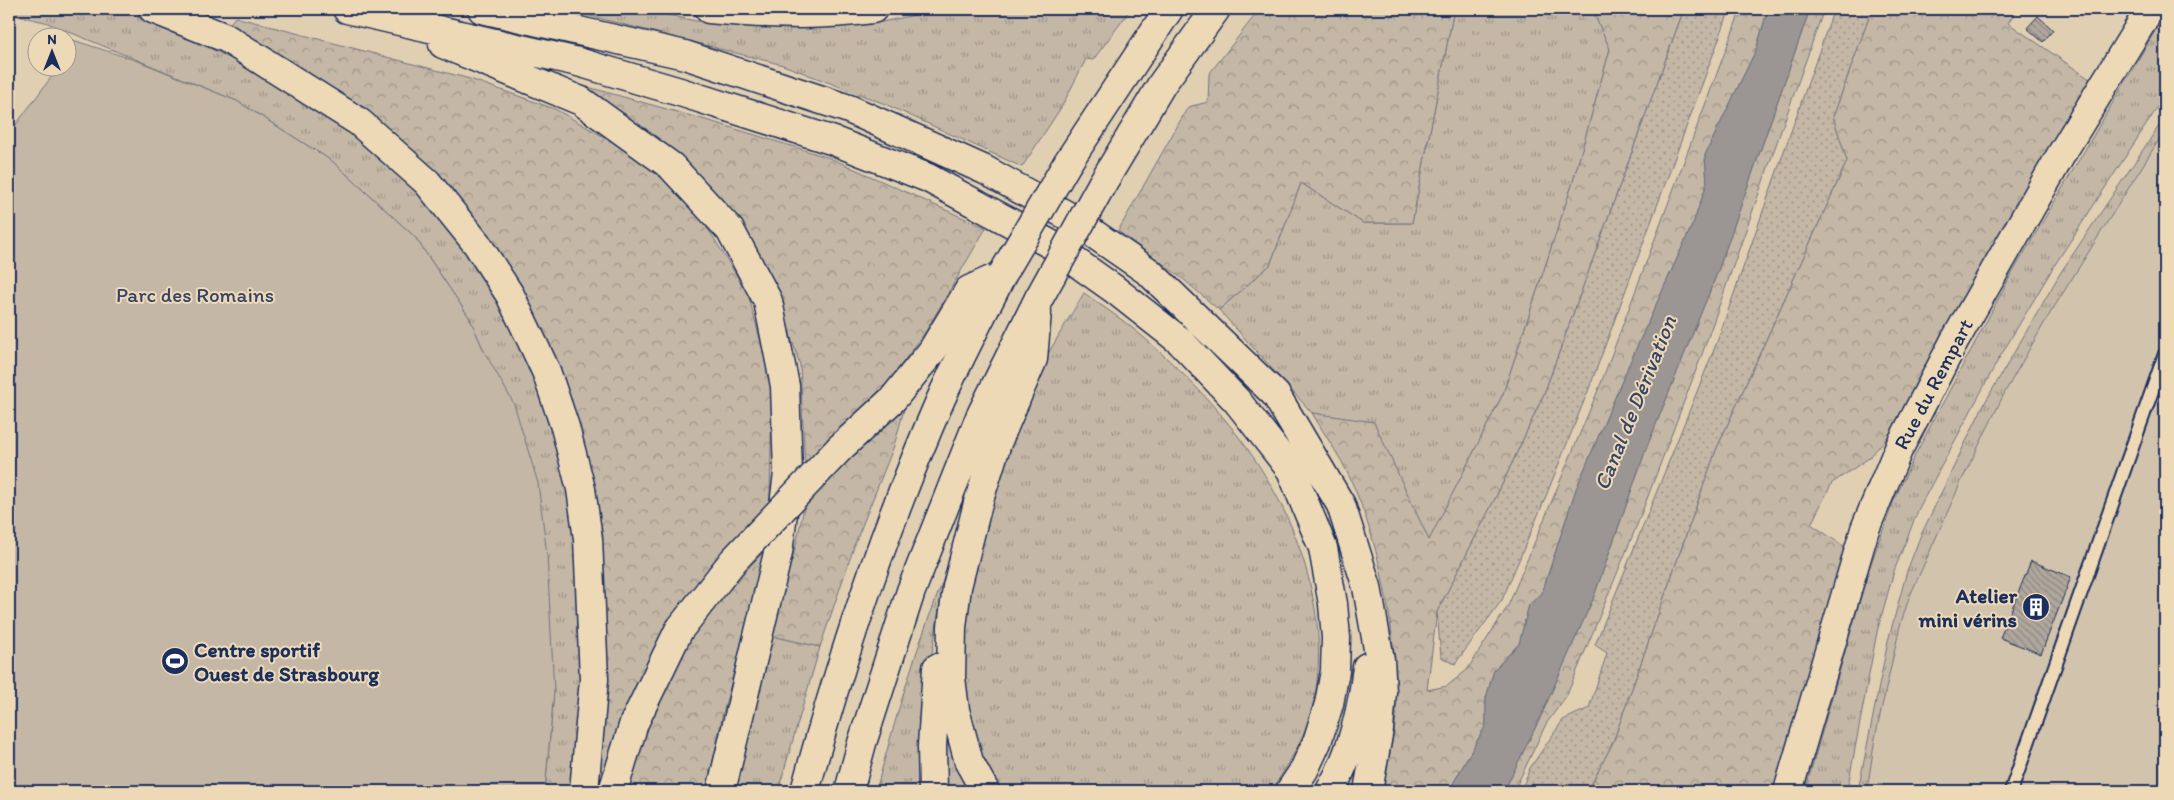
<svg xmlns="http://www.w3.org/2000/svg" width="2174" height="800" font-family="Itim,sans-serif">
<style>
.built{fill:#d2c3ac}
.grass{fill:url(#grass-tufts);stroke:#707382}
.forest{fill:url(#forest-crowns);stroke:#707382}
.park{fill:#c4b7a5;stroke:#707382}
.garden{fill:url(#garden-dots);stroke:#707382}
.water{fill:#9b9693;stroke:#686d7e}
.building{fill:url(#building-back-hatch);stroke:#1b2f5e}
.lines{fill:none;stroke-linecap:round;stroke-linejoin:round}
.service-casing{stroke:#1b2f5e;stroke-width:16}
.tertiary-casing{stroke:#1b2f5e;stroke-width:31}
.trunk-casing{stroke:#1b2f5e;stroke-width:31}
.service{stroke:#eed9b7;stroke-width:12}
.tertiary{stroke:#eed9b7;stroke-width:28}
.trunk{stroke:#eed9b7;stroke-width:28}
.trunk-bridge-casing{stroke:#1b2f5e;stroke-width:31;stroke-linecap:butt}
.trunk-bridge{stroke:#eed9b7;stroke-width:28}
.labels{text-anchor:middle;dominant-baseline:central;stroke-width:4;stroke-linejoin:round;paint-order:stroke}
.park-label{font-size:21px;fill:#344369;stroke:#eed9b7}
.street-label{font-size:21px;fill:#1b2f5e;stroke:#eed9b7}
.poi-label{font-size:21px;font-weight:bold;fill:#1b2f5e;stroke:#eed9b7;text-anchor:end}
.water-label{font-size:22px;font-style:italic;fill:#354469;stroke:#eed9b7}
</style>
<defs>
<pattern id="grass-tufts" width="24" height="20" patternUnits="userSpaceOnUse" patternTransform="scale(1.25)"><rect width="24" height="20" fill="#c4b7a5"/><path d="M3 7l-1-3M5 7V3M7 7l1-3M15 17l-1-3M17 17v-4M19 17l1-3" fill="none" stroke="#9e958a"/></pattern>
<pattern id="forest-crowns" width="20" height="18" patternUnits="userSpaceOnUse" patternTransform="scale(1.25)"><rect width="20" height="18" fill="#c4b7a5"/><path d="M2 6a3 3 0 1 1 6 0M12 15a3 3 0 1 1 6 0" fill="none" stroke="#9e958a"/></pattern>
<pattern id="garden-dots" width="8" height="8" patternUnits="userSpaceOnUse" patternTransform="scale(1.25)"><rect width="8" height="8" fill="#c4b7a5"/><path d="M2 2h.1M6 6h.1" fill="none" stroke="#9e958a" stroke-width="1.8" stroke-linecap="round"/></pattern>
<pattern id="building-back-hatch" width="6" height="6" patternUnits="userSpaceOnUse" patternTransform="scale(1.25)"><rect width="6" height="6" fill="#b0a79d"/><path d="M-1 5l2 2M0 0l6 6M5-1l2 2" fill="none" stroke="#8e8883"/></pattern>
</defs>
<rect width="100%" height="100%" fill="#e1cfb2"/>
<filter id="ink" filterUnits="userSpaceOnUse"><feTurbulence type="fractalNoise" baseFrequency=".02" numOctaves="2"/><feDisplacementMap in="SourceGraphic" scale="10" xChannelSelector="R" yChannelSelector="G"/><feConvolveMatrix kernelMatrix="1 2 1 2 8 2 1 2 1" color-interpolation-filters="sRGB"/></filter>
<g filter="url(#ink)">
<path class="built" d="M 2165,130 L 2165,791 L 1867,791 L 1875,738 L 1900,626 L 1909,598 L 1960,484 L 2005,392 L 2046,320 Z"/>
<path class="grass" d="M 9,9 L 117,9 L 188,37 L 279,83 L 351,134 L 420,194 L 477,265 L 516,331 L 546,405 L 571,488 L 583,644 L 575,791 L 545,791 L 554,691 L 484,351 L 469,317 L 415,237 L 332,161 L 237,101 L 45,22 L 9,14 Z
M 563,9 L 641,9 L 696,21 L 756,26 L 823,26 L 882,22 L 943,9 L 1131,9 L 1093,60 L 1086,59 L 1062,106 L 1022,167 L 885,104 L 783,65 Z
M 1454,9 L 1592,9 L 1610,49 L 1572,185 L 1503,394 L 1429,541 L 1374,423 L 1312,413 L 1219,310 L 1270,265 L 1301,183 L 1363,223 L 1412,223 Z
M 2165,14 L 2165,96 L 2054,266 L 1998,360 L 1919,508 L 1894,571 L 1877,632 L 1847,791 L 1805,791 L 1869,569 L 1892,505 L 1915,455 L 2010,277 Z
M 2165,117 L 2165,130 L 2046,320 L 2005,392 L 1960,484 L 1909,598 L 1900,626 L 1875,738 L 1867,791 L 1858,791 L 1888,641 L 1907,571 L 1920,537 L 1983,406 L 2061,272 Z
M 1084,293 C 1103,307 1124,320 1142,336 C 1227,410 1296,494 1315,609 C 1321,644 1320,691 1307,725 C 1298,749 1285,770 1271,791 L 1002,791 C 940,699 966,599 994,500 C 1006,456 1019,409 1040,368 C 1054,343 1069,318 1084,293 Z
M 944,578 L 929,673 L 925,791 L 876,791 C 895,719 916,647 944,578 Z
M 768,635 L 820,647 L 778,791 L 730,791 Z
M 945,735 L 950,738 L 975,791 L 947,791 Z"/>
<path class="forest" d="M 1260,9 L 1454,9 L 1412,223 L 1363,223 L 1301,183 L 1270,265 L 1219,310 L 1183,279 L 1118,231 L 1188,107 L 1208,102 L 1209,74 Z
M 1592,9 L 1684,9 L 1544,394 L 1501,487 L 1437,612 L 1427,690 L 1447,686 L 1467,670 L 1508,606 L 1601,383 L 1741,9 L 1768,9 L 1756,50 L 1705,155 L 1707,183 L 1694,221 L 1631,360 L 1576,489 L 1542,593 L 1529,605 L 1519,644 L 1494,670 L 1486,698 L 1486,725 L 1449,791 L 1380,791 C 1386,766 1395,739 1396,713 C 1398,635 1379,531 1342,462 C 1332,445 1322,430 1312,413 L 1374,422 L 1429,540 L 1503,394 L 1572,185 L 1610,49 Z
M 1810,9 L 1824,9 L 1701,357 L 1637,525 L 1567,695 L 1546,724 L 1514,791 L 1504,791 L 1540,718 L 1593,599 L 1646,449 L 1718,271 Z
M 1872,9 L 2017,9 L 2008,23 L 2094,82 L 1906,416 L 1869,458 L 1832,483 L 1811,524 L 1845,547 L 1775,791 L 1588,791 L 1613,742 L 1716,450 L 1847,161 L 1833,117 Z
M 235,17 L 470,79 L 555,109 L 636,155 L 694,206 L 748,294 L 772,384 L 770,501 L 696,590 L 605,791 L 594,791 L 603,661 L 534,318 L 372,122 L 311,75 L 228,26 Z
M 577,84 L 713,122 L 830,158 L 986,228 L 926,331 L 890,380 L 805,466 L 800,365 L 776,290 L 737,216 L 666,144 Z
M 905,406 L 894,446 L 856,541 L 820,647 L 768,635 L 795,549 L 804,508 L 872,431 Z
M 767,548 L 722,717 L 707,791 L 623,791 L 646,722 L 691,631 Z"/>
<path class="park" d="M 73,40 L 138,61 L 237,101 L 332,161 L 415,237 L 469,317 L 484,351 L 514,404 L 538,483 L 547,555 L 554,691 L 545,791 L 9,791 L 9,134 L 58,68 L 68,68 L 68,51 Z"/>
<path class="garden" d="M 1684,9 L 1730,9 L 1592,381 L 1544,501 L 1502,600 L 1455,664 L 1441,657 L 1437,612 L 1501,487 L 1544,394 Z
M 1834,9 L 1872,9 L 1833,117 L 1847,161 L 1716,450 L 1613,742 L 1588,791 L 1521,791 L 1530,768 L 1563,720 L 1589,708 L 1607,653 L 1595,645 L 1717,342 Z"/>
<path class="water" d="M 1768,9 L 1810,9 L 1718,271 L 1646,449 L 1593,599 L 1540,718 L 1504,791 L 1449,791 L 1486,725 L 1486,698 L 1494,670 L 1519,644 L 1529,605 L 1542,593 L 1576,489 L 1631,360 L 1694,221 L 1707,183 L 1705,155 L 1756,50 Z"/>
<path class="building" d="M 2038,16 L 2053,30 L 2043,42 L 2027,28 Z
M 2031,561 L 2071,577 L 2041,654 L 2000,638 Z"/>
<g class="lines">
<g class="service-casing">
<path id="service" d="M 2011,791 L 2165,354"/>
</g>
<g class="tertiary-casing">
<path id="tertiary" d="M 1788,791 L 1865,529 L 1898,450 L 1954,342 L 2062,153 L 2150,9"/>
</g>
<g class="trunk-casing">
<path id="trunk" d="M 153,9 L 226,38 L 359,122 L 427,182 L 477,244 L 510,295 L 546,371 L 565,427 L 581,489 L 588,539 L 594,679 L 584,791
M 347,9 L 578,62 L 680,92 L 834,141 L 928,178 L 1052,245 L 1114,289 L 1180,341 L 1237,401 L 1291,470 L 1323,548 L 1333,604 L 1336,638 L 1335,671 L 1329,704 L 1317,742 L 1304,770 L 1290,791
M 482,9 L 685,55 L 849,109 L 985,170 L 1068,216 L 1149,272 L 1276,395 L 1341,505 L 1367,587 L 1380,660 L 1382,692 L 1379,729 L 1368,791
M 709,9 C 763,14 819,17 873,9
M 443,44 L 581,101 L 671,166 L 730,230 L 768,301 L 785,386 L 788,473 L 778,553 L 721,791
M 1068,162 L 1169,9
M 1102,184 L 1162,84 L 1216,9
M 840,448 L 893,399 L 932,351 L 969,290 L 1002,275
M 613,791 L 634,723 L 679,630 L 733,561
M 805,791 C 841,658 885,527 940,401 C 959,358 981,317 1002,275
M 849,791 L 862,743 L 911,591 L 980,417 L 1039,298
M 933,791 L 932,746 L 937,668
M 985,791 L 969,762 L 955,710 L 951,678 L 952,627 L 957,587 L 978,503 L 997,443 L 1033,359 L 1037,312
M 1330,791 C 1352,753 1362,711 1367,667"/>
</g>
<use href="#service" class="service"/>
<use href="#tertiary" class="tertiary"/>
<use href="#trunk" class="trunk"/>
<g class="trunk-bridge-casing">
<path id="trunk-bridge" d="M 1002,275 L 1068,162
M 1039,298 L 1102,184
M 733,561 L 840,448"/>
</g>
<use href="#trunk-bridge" class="trunk-bridge"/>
</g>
</g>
<defs>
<g id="building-disc" transform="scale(1.4375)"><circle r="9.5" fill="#1b2f5e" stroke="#eed9b7"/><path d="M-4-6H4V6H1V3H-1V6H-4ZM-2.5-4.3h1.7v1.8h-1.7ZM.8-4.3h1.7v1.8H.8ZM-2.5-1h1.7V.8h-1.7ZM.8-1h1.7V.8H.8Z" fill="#fff"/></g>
<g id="stadium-disc" transform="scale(1.4375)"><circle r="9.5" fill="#1b2f5e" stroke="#eed9b7"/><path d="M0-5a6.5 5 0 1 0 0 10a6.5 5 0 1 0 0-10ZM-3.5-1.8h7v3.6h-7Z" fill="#fff"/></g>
</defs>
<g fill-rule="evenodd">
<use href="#building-disc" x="2036" y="607"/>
<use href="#stadium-disc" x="175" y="661"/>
</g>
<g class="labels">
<g class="park-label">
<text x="195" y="294">Parc des Romains</text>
</g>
<g class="street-label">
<text transform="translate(1933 384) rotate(-62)">Rue du Rempart</text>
</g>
<g class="poi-label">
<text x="2017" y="595">Atelier<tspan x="2017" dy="24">mini vérins</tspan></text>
<text x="194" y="649" text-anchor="start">Centre sportif<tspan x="194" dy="24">Ouest de Strasbourg</tspan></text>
</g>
<g class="water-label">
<text transform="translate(1635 403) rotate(-68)">Canal de Dérivation</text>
</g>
</g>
<rect width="2174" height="800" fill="none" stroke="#eed9b7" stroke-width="30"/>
<rect x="15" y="15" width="2144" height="770" fill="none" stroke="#1b2f5e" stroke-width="2" filter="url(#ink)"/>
<g transform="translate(52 52)"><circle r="24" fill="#eed9b7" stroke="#9a9593"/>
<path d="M0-4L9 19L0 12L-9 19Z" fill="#1b2f5e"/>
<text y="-8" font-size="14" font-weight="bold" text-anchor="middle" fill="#1b2f5e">N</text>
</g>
</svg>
